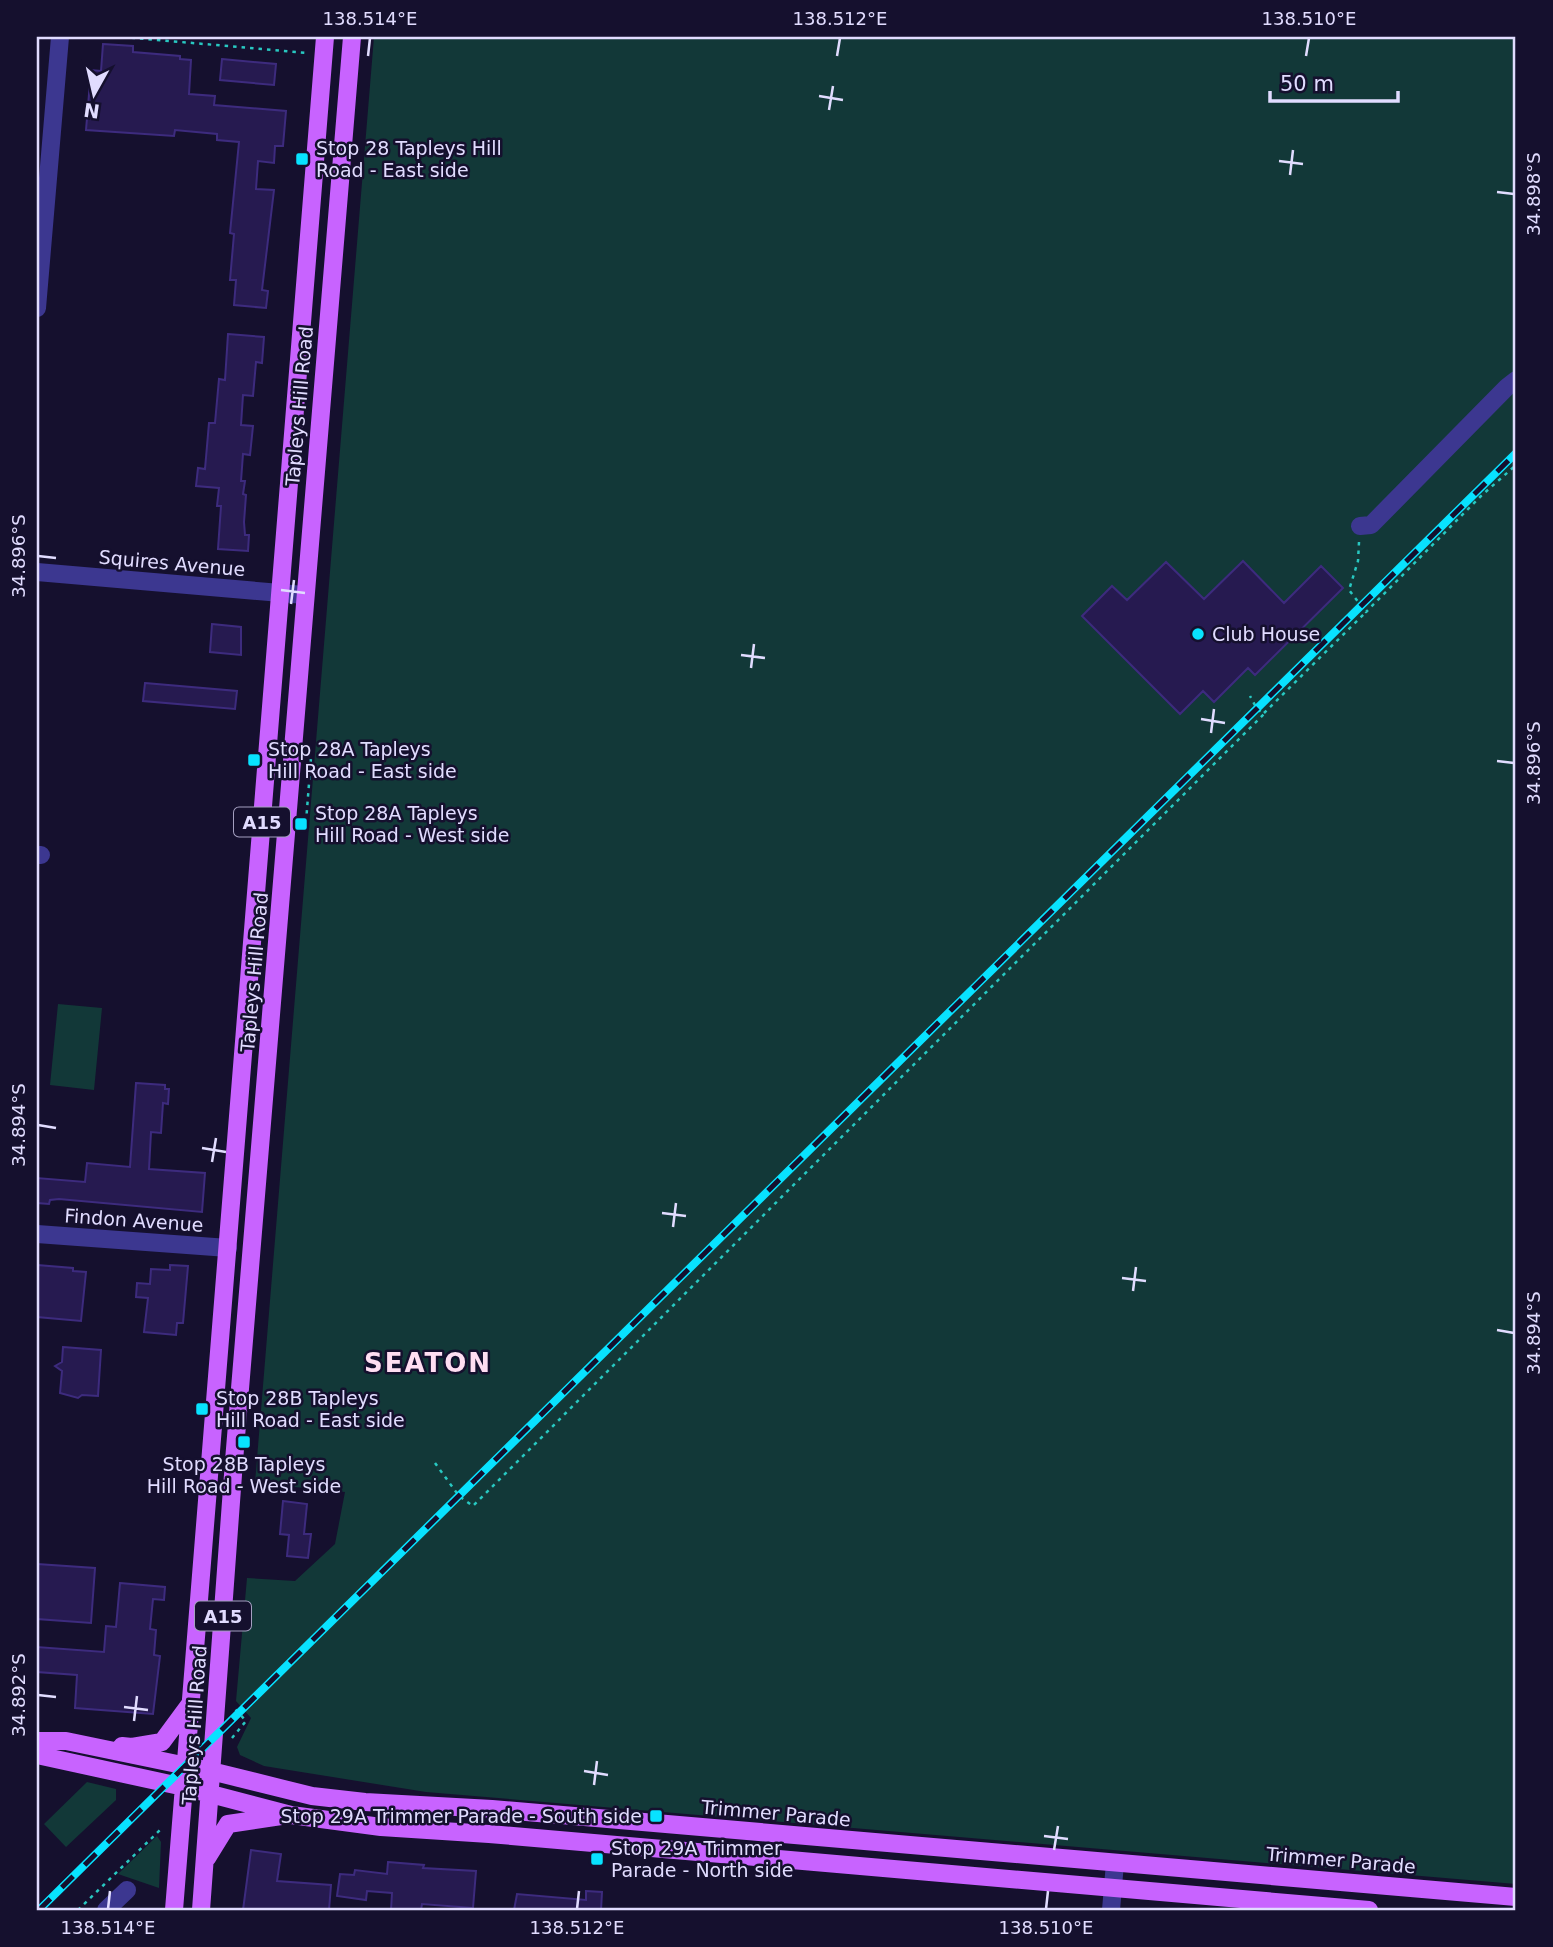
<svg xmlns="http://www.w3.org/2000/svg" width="1553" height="1947" font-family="'DejaVu Sans',sans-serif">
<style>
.green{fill:#123838}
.building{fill:#261a50;stroke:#3d2b7e;stroke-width:2}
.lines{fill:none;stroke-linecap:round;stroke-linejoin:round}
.path{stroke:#28c8c1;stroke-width:2.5;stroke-dasharray:3.5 5;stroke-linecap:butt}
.minor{stroke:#3c3790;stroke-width:18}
.major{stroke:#c863ff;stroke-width:18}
.rail-casing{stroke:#08e2ff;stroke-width:8}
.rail{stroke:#15102e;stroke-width:5;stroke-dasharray:16;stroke-linecap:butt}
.ticks{fill:none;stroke:#e1dcff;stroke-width:2.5}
.poi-dot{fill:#08e2ff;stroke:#15102e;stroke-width:2.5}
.labels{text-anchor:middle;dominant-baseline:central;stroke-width:5;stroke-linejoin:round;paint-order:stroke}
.shield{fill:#15102e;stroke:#a49fc0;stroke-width:2}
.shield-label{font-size:18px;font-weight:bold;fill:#e1dcff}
.poi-label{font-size:19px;fill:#e1dcff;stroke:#15102e;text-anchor:start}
.street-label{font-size:19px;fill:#e1dcff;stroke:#15102e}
.district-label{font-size:26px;font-weight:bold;letter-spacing:2px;fill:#ffdef2;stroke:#15102e}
.neatline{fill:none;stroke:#e1dcff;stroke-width:2.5}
.ticks-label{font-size:18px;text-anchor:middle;fill:#e1dcff}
</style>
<rect width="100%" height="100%" fill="#15102e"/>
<path class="green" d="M 374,37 L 1516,37 L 1516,1884 L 426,1792 L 264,1766 L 240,1755 L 237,1747 L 251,1718 L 236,1701 L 247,1578 L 295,1581 L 335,1544 L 345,1492 L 255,1483 Z
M 58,1004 L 102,1008 L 94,1090 L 50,1085 Z
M 87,1782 L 116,1789 L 116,1800 L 66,1847 L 44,1824 Z
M 157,1836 L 161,1842 L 159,1888 L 118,1874 Z"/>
<path class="building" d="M 103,44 L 133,46 L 133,52 L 180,56 L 180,59 L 191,60 L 189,94 L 215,96 L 214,105 L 286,111 L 283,146 L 275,146 L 274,163 L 258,161 L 256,189 L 274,190 L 262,290 L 268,291 L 266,308 L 234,305 L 236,280 L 230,280 L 234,234 L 230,233 L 239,142 L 217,140 L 217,134 L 175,130 L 174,136 L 86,130 L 91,70 L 101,71 Z
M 222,59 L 276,64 L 274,85 L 220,80 Z
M 228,334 L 264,337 L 262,363 L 256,362 L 253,396 L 243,395 L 241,425 L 253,426 L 250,455 L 243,454 L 241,481 L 245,481 L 243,494 L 246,495 L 244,522 L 245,535 L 249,535 L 248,551 L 218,549 L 221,506 L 217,506 L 219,488 L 196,486 L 198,468 L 205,469 L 209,423 L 215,423 L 219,379 L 225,380 Z
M 1243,561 L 1284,603 L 1321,566 L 1343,588 L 1255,675 L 1248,668 L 1214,702 L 1203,691 L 1180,714 L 1082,616 L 1112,586 L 1127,600 L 1166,562 L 1204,599 Z
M 212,624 L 241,627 L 241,655 L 210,652 Z
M 145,683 L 237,691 L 235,709 L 143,701 Z
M 136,1083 L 165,1085 L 165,1089 L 169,1089 L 168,1104 L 163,1103 L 161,1133 L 151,1132 L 149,1169 L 205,1173 L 202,1212 L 59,1199 L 50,1200 L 49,1204 L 37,1203 L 37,1178 L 85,1182 L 87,1163 L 130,1167 Z
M 37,1265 L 73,1268 L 73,1271 L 86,1272 L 81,1321 L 37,1317 Z
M 170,1265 L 188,1266 L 183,1323 L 177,1323 L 176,1335 L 144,1332 L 148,1298 L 136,1297 L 137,1283 L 150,1284 L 151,1269 L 170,1270 Z
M 63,1347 L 101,1350 L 98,1396 L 82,1395 L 78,1398 L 60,1393 L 62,1371 L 55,1366 L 62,1362 Z
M 283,1501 L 307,1504 L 304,1534 L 311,1534 L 308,1558 L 287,1556 L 289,1535 L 280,1534 Z
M 37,1564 L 95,1568 L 91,1623 L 37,1619 Z
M 120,1583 L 165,1587 L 164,1600 L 153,1599 L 150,1629 L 156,1630 L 154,1655 L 160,1656 L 153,1714 L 75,1708 L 77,1675 L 37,1672 L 37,1647 L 104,1652 L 106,1626 L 116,1627 Z
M 251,1850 L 281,1854 L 277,1881 L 331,1885 L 329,1910 L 243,1910 Z
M 388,1862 L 424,1865 L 423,1868 L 476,1871 L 473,1908 L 422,1904 L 421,1910 L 391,1910 L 392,1893 L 367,1891 L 366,1900 L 337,1896 L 340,1874 L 354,1875 L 355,1870 L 387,1874 Z
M 586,1891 L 602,1892 L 601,1910 L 514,1910 L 517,1894 L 586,1900 Z"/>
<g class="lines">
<path class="path" d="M 123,37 L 308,53
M 1359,542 L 1358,561 L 1349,590 L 1366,612 L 1481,496 L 1516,465
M 1264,713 L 1366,612
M 306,822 L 311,758
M 435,1463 L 459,1496 L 473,1506 L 1264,714 L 1257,709 L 1250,696
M 232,1738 L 246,1721 L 234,1708
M 78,1910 L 160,1830"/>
<path class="minor" d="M 37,308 L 60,37
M 1360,526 L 1371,525 L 1507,387 L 1516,380
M 37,572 L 304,595
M 37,855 L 41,855
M 37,1234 L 228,1248
M 106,1910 L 127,1890
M 1111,1910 L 1115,1863"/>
<path class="major" d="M 37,1741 L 66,1741 L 211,1771 L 312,1796 L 365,1802 L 492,1809 L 1516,1897
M 122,1746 L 132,1747 L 162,1742 L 190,1704
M 37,1755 L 184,1787 L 291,1815 L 381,1827 L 489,1834 L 1369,1910
M 207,1858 L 228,1824 L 281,1816
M 174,1910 L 325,37
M 201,1910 L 234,1461 L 352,37"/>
<g class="rail-casing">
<path id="rail" d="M 39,1910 L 1516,453"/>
</g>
<use href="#rail" class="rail"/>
</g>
<path class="ticks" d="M 368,56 L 370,38M 837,56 L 840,38M 1306,56 L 1309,38M 819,96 L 843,100M 829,110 L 833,86M 1279,161 L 1303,164M 1290,175 L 1293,150M 1497,192 L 1514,194M 38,556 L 56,558M 281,590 L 305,593M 291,604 L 294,580M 741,655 L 765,658M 751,668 L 754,644M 1201,719 L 1225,723M 1211,733 L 1214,709M 1497,761 L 1514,763M 38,1125 L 56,1128M 202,1148 L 226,1152M 212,1162 L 216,1138M 662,1213 L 686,1216M 673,1227 L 676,1203M 1122,1278 L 1146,1281M 1133,1291 L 1136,1267M 1497,1330 L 1514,1333M 38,1695 L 56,1697M 124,1707 L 148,1710M 134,1721 L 137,1696M 584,1771 L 608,1775M 594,1785 L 597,1761M 1044,1836 L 1068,1839M 1054,1850 L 1058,1826M 108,1909 L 110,1891M 577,1909 L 579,1891M 1046,1909 L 1048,1891"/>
<g class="poi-dot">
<rect x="295" y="152" width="14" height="14" rx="3.5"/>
<circle cx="1198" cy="634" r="7"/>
<rect x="247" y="753" width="14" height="14" rx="3.5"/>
<rect x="294" y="817" width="14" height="14" rx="3.5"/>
<rect x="195" y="1402" width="14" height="14" rx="3.5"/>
<rect x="237" y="1435" width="14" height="14" rx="3.5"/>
<rect x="649" y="1809" width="14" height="14" rx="3.5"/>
<rect x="590" y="1852" width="14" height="14" rx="3.5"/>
</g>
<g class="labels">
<g class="shield">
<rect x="234" y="807.5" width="56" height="29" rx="5"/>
<rect x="195" y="1601.5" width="56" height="29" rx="5"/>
</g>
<g class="shield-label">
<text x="262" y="822">A15</text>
<text x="223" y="1616">A15</text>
</g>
<g class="poi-label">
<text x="316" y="148">Stop 28 Tapleys Hill<tspan x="316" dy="22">Road - East side</tspan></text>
<text x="1212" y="634">Club House</text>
<text x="268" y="749">Stop 28A Tapleys<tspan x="268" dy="22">Hill Road - East side</tspan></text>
<text x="315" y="813">Stop 28A Tapleys<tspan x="315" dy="22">Hill Road - West side</tspan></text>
<text x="216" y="1398">Stop 28B Tapleys<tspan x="216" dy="22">Hill Road - East side</tspan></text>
<text x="244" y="1464" text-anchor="middle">Stop 28B Tapleys<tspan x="244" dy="22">Hill Road - West side</tspan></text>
<text x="642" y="1816" text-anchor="end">Stop 29A Trimmer Parade - South side</text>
<text x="611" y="1848">Stop 29A Trimmer<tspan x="611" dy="22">Parade - North side</tspan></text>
</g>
<g class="street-label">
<text transform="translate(299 406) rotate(-85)">Tapleys Hill Road</text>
<text transform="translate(172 563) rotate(5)">Squires Avenue</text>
<text transform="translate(254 972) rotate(-85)">Tapleys Hill Road</text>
<text transform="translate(134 1220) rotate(4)">Findon Avenue</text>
<text transform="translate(194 1725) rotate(-86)">Tapleys Hill Road</text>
<text transform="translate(776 1813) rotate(5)">Trimmer Parade</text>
<text transform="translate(1341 1860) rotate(5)">Trimmer Parade</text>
</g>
<g class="district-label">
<text x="428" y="1363">SEATON</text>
</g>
</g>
<rect width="1553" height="1947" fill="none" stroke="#15102e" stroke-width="77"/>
<g transform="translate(94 94) rotate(188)" stroke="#15102e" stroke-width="5" paint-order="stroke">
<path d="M0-5L12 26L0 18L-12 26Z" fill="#e1dcff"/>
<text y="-10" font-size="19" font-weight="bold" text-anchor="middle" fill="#e1dcff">N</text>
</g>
<path d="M1270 91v10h128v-10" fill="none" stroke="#e1dcff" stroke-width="3.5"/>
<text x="1280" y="91" font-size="21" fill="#e1dcff" stroke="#15102e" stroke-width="5" paint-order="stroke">50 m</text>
<rect x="38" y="38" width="1476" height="1871" class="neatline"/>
<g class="ticks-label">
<text x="370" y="25">138.514°E</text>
<text x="840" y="25">138.512°E</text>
<text x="1309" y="25">138.510°E</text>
<text transform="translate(1534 194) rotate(-90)" y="6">34.898°S</text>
<text transform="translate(19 556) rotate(-90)" y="6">34.896°S</text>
<text transform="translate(1534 763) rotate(-90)" y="6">34.896°S</text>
<text transform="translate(19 1125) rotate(-90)" y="6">34.894°S</text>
<text transform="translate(1534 1333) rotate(-90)" y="6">34.894°S</text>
<text transform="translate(19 1695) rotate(-90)" y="6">34.892°S</text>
<text x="108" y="1934">138.514°E</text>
<text x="577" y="1934">138.512°E</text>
<text x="1046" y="1934">138.510°E</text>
</g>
</svg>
